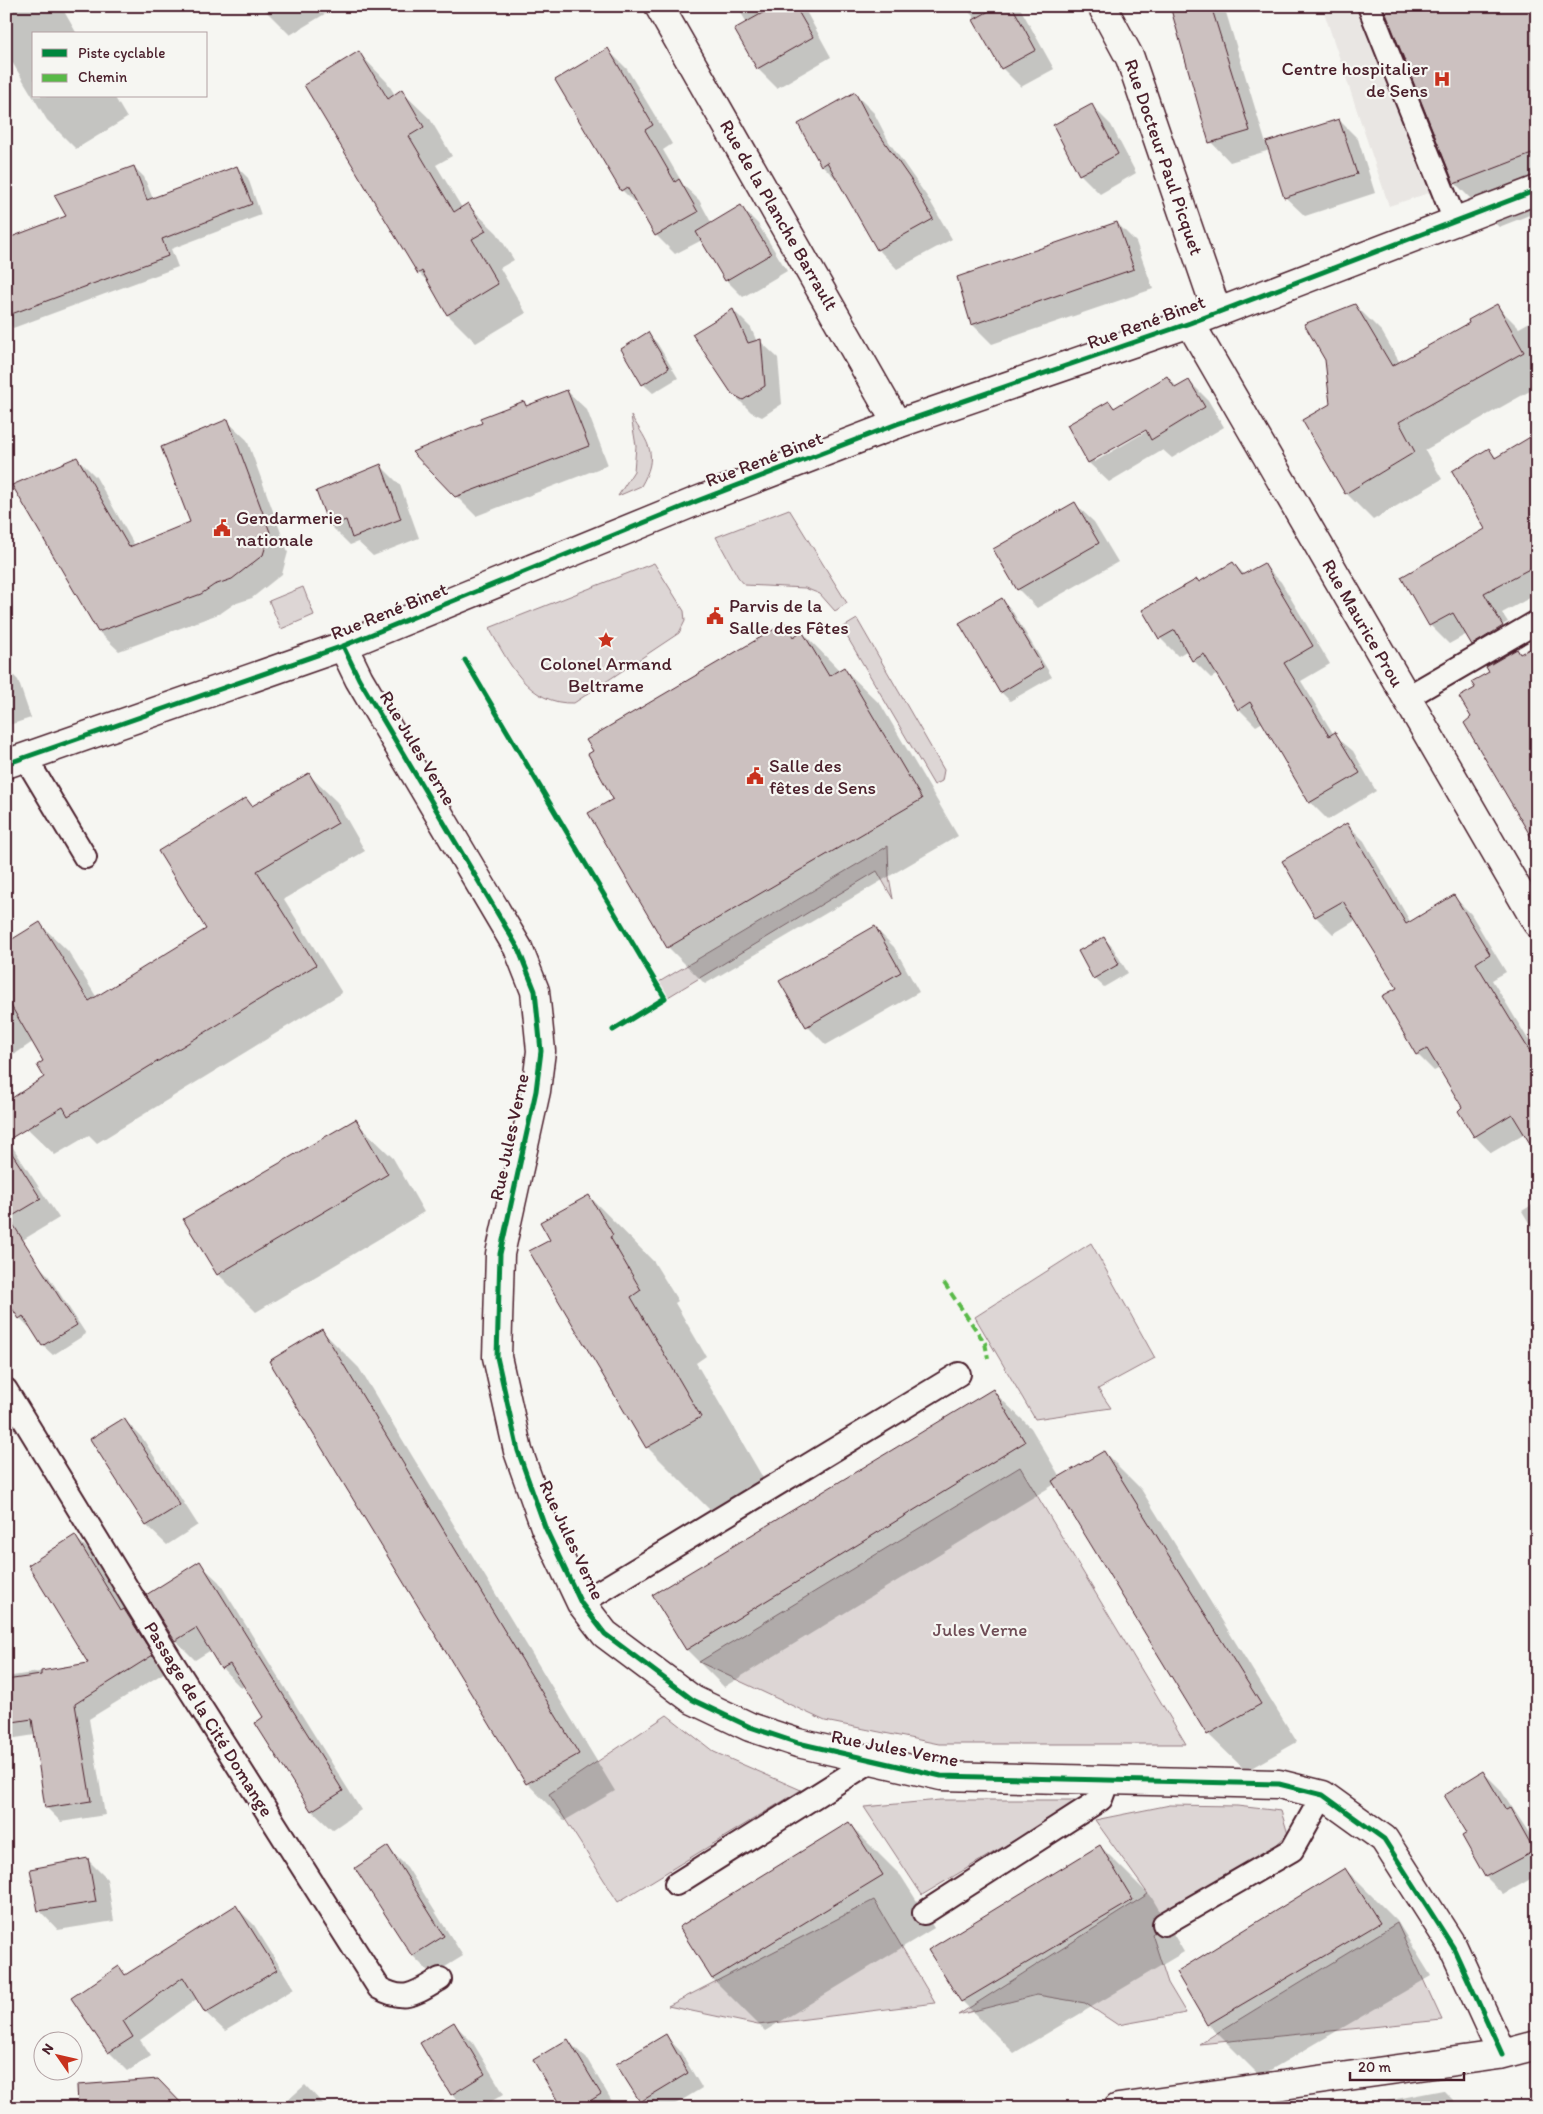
<svg xmlns="http://www.w3.org/2000/svg" width="1543" height="2114" font-family="Itim,sans-serif">
<style>
.built{fill:#e9e6e3}
.green{fill:#ddd6d5;stroke:#947a80}
.shadow{fill:#0003;fill-rule:evenodd}
.building{fill:#ccc1c0;stroke:#4a1f2b}
.lines{fill:none;stroke-linecap:round;stroke-linejoin:round}
.service-casing{stroke:#4a1f2b;stroke-width:26}
.minor-casing{stroke:#4a1f2b;stroke-width:31}
.tertiary-casing{stroke:#4a1f2b;stroke-width:31}
.service{stroke:#f6f6f2;stroke-width:22}
.minor{stroke:#f6f6f2;stroke-width:28}
.tertiary{stroke:#f6f6f2;stroke-width:28}
.quiet{stroke:#58b947;stroke-width:4;stroke-dasharray:8 4;stroke-linecap:butt}
.cycleway-casing{stroke:#f6f6f2;stroke-width:8}
.cycleway{stroke:#00873e;stroke-width:5}
.labels{text-anchor:middle;dominant-baseline:central;stroke-width:4.5;stroke-linejoin:round;paint-order:stroke}
.poi-label{font-size:19px;fill:#4a1f2b;stroke:#f6f6f2;text-anchor:start}
.street-label{font-size:19px;fill:#4a1f2b;stroke:#f6f6f2}
.park-label{font-size:19px;fill:#6f4d56;stroke:#f6f6f2}
</style>
<rect width="100%" height="100%" fill="#f6f6f2"/>
<filter id="ink" filterUnits="userSpaceOnUse"><feTurbulence type="fractalNoise" baseFrequency=".02" numOctaves="2"/><feDisplacementMap in="SourceGraphic" scale="10" xChannelSelector="R" yChannelSelector="G"/><feConvolveMatrix kernelMatrix="1 2 1 2 8 2 1 2 1" color-interpolation-filters="sRGB"/></filter>
<g filter="url(#ink)">
<path class="built" d="M 1322,6 L 1537,6 L 1537,152 L 1453,185 L 1389,206 Z"/>
<path class="green" d="M 631,416 C 649,444 659,455 641,486 L 618,496 L 634,471 L 636,446 Z
M 789,509 L 847,603 L 835,611 L 820,594 L 805,588 L 745,585 L 738,577 L 716,537 Z
M 654,563 L 684,611 L 685,621 L 679,633 L 574,703 C 528,705 509,663 489,628 Z
M 303,587 L 314,615 L 281,629 L 269,601 Z
M 857,619 L 944,770 L 942,781 L 934,785 L 842,628 Z
M 888,846 L 889,877 L 893,899 L 877,871 L 668,997 L 659,982 Z
M 1091,1243 L 1155,1358 L 1098,1389 L 1111,1408 L 1035,1419 L 975,1317 Z
M 1020,1467 L 1186,1744 L 939,1744 L 825,1721 L 699,1662 Z
M 667,1715 L 714,1752 L 801,1790 L 618,1902 L 549,1794 Z
M 940,1800 L 1082,1800 L 922,1895 L 864,1807 Z
M 1170,1805 L 1237,1806 L 1281,1811 L 1288,1834 L 1256,1863 L 1164,1924 L 1152,1934 L 1168,1983 L 1186,2013 L 1118,2025 L 1085,2003 L 1037,1995 L 958,2015 L 1148,1894 L 1095,1820 Z
M 874,1900 L 935,2003 L 758,2025 L 668,2006 Z
M 1397,1923 L 1442,2020 L 1199,2044 Z"/>
<path class="shadow" d="M 6,6 L 61,6 L 77,34 L 34,34 L 34,96 L 114,96 L 127,118 L 76,149 L 47,120 L 6,52 Z
M 261,6 L 338,6 L 290,35 Z
M 737,6 L 803,6 L 831,57 L 777,88 L 758,69 L 736,29 L 747,23 Z
M 963,6 L 1019,6 L 1054,69 L 1021,87 L 1002,68 L 973,16 Z
M 1171,6 L 1224,6 L 1266,144 L 1339,120 L 1358,139 L 1375,193 L 1305,216 L 1285,197 L 1270,150 L 1230,162 L 1211,142 Z
M 1385,6 L 1537,6 L 1537,212 L 1499,227 L 1455,183 Z
M 608,50 L 627,69 L 672,144 L 663,150 L 684,186 L 699,200 L 712,224 L 741,207 L 758,224 L 787,271 L 743,297 L 726,280 L 702,240 L 675,254 L 656,235 L 642,210 L 622,190 Z
M 359,53 L 387,82 L 395,95 L 401,91 L 430,119 L 452,156 L 436,165 L 462,208 L 468,205 L 497,233 L 514,260 L 500,268 L 526,313 L 476,343 L 448,315 L 431,285 L 419,273 Z
M 855,94 L 874,113 L 889,142 L 930,201 L 952,239 L 897,269 L 878,249 L 840,183 L 822,165 Z
M 1092,106 L 1111,125 L 1136,173 L 1100,194 L 1080,174 Z
M 134,167 L 144,177 L 153,199 L 237,167 L 248,178 L 261,215 L 171,249 L 178,267 L 13,328 L 9,323 L 6,324 L 6,240 L 68,217 Z
M 1117,223 L 1136,242 L 1153,289 L 992,344 L 972,324 Z
M 1355,305 L 1382,332 L 1400,363 L 1471,324 L 1497,306 L 1519,328 L 1537,318 L 1537,387 L 1425,450 L 1442,479 L 1373,520 L 1346,493 L 1331,405 Z
M 733,310 L 751,328 L 757,342 L 760,341 L 778,358 L 782,404 L 762,417 L 751,412 L 733,394 Z
M 648,334 L 657,343 L 678,378 L 653,393 L 643,384 Z
M 1167,377 L 1178,388 L 1189,381 L 1208,400 L 1224,427 L 1172,458 L 1163,450 L 1109,482 L 1089,463 L 1069,426 L 1109,402 L 1115,408 ZM 1150,426 L 1152,428 L 1094,462 L 1094,459 Z
M 567,391 L 587,410 L 608,465 L 476,516 L 456,496 L 484,424 L 524,402 L 528,407 Z
M 227,421 L 247,440 L 288,552 L 282,574 L 252,598 L 234,604 L 221,613 L 119,651 L 99,632 L 13,486 L 77,458 L 96,477 L 135,546 L 192,523 Z
M 1537,434 L 1537,594 L 1502,613 L 1508,622 L 1476,640 L 1476,643 L 1509,625 L 1522,646 L 1515,649 L 1521,655 L 1473,717 L 1477,689 L 1490,673 L 1493,664 L 1473,644 L 1467,634 L 1449,644 L 1430,625 L 1487,529 L 1489,450 L 1497,458 Z
M 381,466 L 400,485 L 419,538 L 373,556 L 358,542 L 350,545 L 331,526 L 318,492 Z
M 1074,503 L 1094,522 L 1118,562 L 1037,608 L 1018,589 Z
M 1233,563 L 1245,575 L 1264,565 L 1281,582 L 1330,664 L 1301,681 L 1334,735 L 1353,751 L 1376,791 L 1328,820 L 1310,802 L 1263,722 L 1256,726 L 1239,709 L 1218,674 L 1211,678 L 1193,660 L 1188,650 L 1178,656 L 1160,638 L 1199,583 Z
M 1002,600 L 1011,609 L 1052,677 L 1010,701 L 1001,692 Z
M 785,625 L 796,636 L 802,632 L 840,671 L 844,669 L 881,705 L 958,836 L 705,984 L 668,947 L 615,799 Z
M 6,668 L 18,680 L 31,718 L 6,726 Z
M 309,775 L 337,802 L 365,851 L 284,899 L 342,993 L 97,1143 L 89,1135 L 55,1155 L 27,1128 L 46,1077 L 45,1061 L 34,1041 L 15,1054 L 9,1048 L 6,1050 L 6,944 L 40,924 L 68,951 L 97,998 L 208,930 L 246,800 L 253,807 Z
M 1347,824 L 1364,841 L 1411,923 L 1454,897 L 1471,914 L 1506,972 L 1492,980 L 1537,1054 L 1537,1145 L 1525,1133 L 1491,1153 L 1475,1136 L 1464,1108 L 1440,1068 L 1434,1071 L 1417,1054 L 1384,997 L 1399,989 L 1356,920 L 1333,934 L 1316,917 L 1284,862 Z
M 875,928 L 894,947 L 919,992 L 826,1045 L 807,1026 Z
M 1104,938 L 1113,948 L 1128,973 L 1104,987 L 1094,978 Z
M 355,1121 L 393,1158 L 424,1212 L 256,1312 L 218,1274 Z
M 6,1137 L 59,1218 L 16,1244 L 6,1234 Z
M 589,1196 L 654,1262 L 678,1301 L 675,1303 L 706,1356 L 696,1363 L 766,1483 L 713,1513 L 647,1447 Z
M 1537,1202 L 1537,1236 L 1522,1211 Z
M 38,1265 L 47,1274 L 86,1334 L 53,1355 L 43,1346 L 31,1326 L 29,1327 L 20,1318 Z
M 322,1331 L 359,1368 L 615,1791 L 564,1821 L 527,1783 Z
M 993,1391 L 1031,1428 L 1060,1477 L 1104,1452 L 1141,1489 L 1297,1742 L 1246,1771 L 1208,1734 L 1055,1484 L 724,1687 L 687,1650 L 654,1596 Z
M 124,1419 L 143,1439 L 198,1525 L 167,1545 L 147,1526 L 92,1439 Z
M 75,1537 L 90,1551 L 129,1615 L 139,1625 L 167,1671 L 89,1719 L 105,1815 L 61,1822 L 46,1807 L 35,1735 L 9,1739 L 6,1736 L 6,1677 L 90,1664 Z
M 199,1563 L 219,1582 L 361,1810 L 332,1830 L 312,1811 L 256,1723 L 265,1718 L 245,1685 L 241,1688 L 222,1668 L 211,1650 L 195,1660 L 176,1641 L 148,1595 Z
M 1483,1772 L 1500,1789 L 1537,1845 L 1537,1875 L 1503,1894 L 1486,1877 L 1464,1836 L 1468,1833 Z
M 849,1824 L 901,1876 L 934,1928 L 765,2031 L 713,1979 L 681,1927 Z
M 1100,1846 L 1152,1898 L 1184,1952 L 1014,2053 L 962,2001 Z
M 388,1848 L 407,1867 L 463,1956 L 432,1975 L 413,1956 L 357,1868 Z
M 88,1860 L 107,1879 L 114,1921 L 58,1930 L 39,1910 Z
M 1345,1869 L 1397,1921 L 1431,1976 L 1260,2076 L 1208,2024 L 1177,1972 Z
M 236,1907 L 254,1925 L 294,1989 L 225,2031 L 206,2013 L 198,1998 L 140,2040 L 151,2056 L 128,2071 L 109,2052 L 118,1968 L 126,1976 Z
M 453,2023 L 473,2043 L 504,2094 L 480,2108 L 465,2108 L 452,2094 Z
M 666,2036 L 680,2051 L 702,2088 L 669,2108 L 647,2108 L 641,2101 Z
M 567,2040 L 587,2059 L 616,2108 L 564,2108 Z
M 305,2085 L 327,2108 L 279,2108 Z
M 1443,2090 L 1461,2108 L 1350,2108 Z"/>
<path class="building" d="M 775,6 L 795,6 L 813,37 L 757,69 L 734,29 Z
M 998,6 L 1012,6 L 1036,50 L 1001,69 L 973,20 Z
M 1170,6 L 1211,6 L 1250,131 L 1209,143 Z
M 1383,6 L 1537,6 L 1537,152 L 1454,184 Z
M 608,48 L 653,125 L 645,130 L 675,182 L 679,179 L 698,212 L 655,236 L 627,187 L 621,191 L 555,80 Z
M 359,51 L 388,99 L 402,89 L 424,127 L 409,136 L 454,212 L 468,203 L 486,231 L 472,239 L 498,284 L 447,315 L 422,271 L 418,274 L 304,85 Z
M 855,92 L 870,121 L 911,180 L 933,219 L 877,250 L 827,162 L 821,166 L 798,124 Z
M 1092,104 L 1118,154 L 1079,175 L 1053,125 Z
M 1339,119 L 1357,174 L 1284,198 L 1266,142 Z
M 134,166 L 147,200 L 237,166 L 252,204 L 162,239 L 168,256 L 6,316 L 6,239 L 66,216 L 54,195 Z
M 741,205 L 771,254 L 725,281 L 696,232 Z
M 1117,222 L 1134,269 L 971,325 L 957,277 Z
M 1355,304 L 1392,366 L 1469,323 L 1468,320 L 1497,304 L 1524,352 L 1399,422 L 1415,452 L 1345,494 L 1302,420 L 1330,404 L 1325,360 L 1304,324 Z
M 733,309 L 748,343 L 761,339 L 765,386 L 743,400 L 732,394 L 692,334 Z
M 648,332 L 669,368 L 642,385 L 621,349 Z
M 1167,376 L 1175,388 L 1189,380 L 1205,407 L 1151,440 L 1146,430 L 1088,463 L 1067,425 L 1109,401 L 1114,408 Z
M 567,390 L 589,446 L 455,497 L 412,452 L 482,423 L 480,418 L 524,401 L 526,406 Z
M 228,419 L 270,532 L 263,555 L 232,579 L 214,585 L 201,594 L 98,632 L 12,485 L 77,457 L 129,547 L 190,522 L 161,447 Z
M 1537,433 L 1537,565 L 1484,593 L 1503,626 L 1472,645 L 1453,613 L 1429,626 L 1401,577 L 1485,529 L 1452,471 L 1489,448 L 1495,458 Z
M 381,464 L 401,519 L 352,538 L 346,520 L 329,526 L 316,491 Z
M 1075,502 L 1099,543 L 1017,590 L 993,549 Z
M 1233,562 L 1242,575 L 1264,563 L 1313,646 L 1284,663 L 1329,736 L 1335,732 L 1360,773 L 1309,803 L 1250,702 L 1238,710 L 1204,654 L 1192,661 L 1175,630 L 1159,639 L 1142,610 L 1197,579 L 1199,582 Z
M 1002,598 L 1043,667 L 1000,693 L 959,623 Z
M 785,623 L 793,637 L 802,631 L 829,676 L 844,667 L 922,799 L 667,948 L 588,813 L 613,799 L 588,754 L 593,751 L 586,740 Z
M 1537,645 L 1537,847 L 1464,723 L 1471,717 L 1459,697 L 1475,688 L 1471,682 L 1489,672 L 1486,667 L 1517,649 L 1520,654 Z
M 309,773 L 338,823 L 257,871 L 316,965 L 68,1116 L 63,1107 L 6,1141 L 6,1102 L 44,1077 L 37,1065 L 43,1061 L 6,997 L 6,943 L 40,922 L 89,1001 L 206,929 L 158,851 L 246,798 L 252,806 Z
M 1347,823 L 1406,924 L 1454,895 L 1490,954 L 1476,963 L 1537,1063 L 1537,1155 L 1512,1114 L 1474,1137 L 1458,1111 L 1462,1107 L 1427,1049 L 1416,1055 L 1382,996 L 1397,988 L 1343,901 L 1315,917 L 1282,861 Z
M 875,926 L 901,972 L 806,1027 L 779,981 Z
M 1104,937 L 1119,964 L 1093,979 L 1078,951 Z
M 356,1119 L 388,1174 L 217,1275 L 183,1219 Z
M 6,1144 L 41,1199 L 9,1218 L 77,1325 L 42,1346 L 23,1316 L 19,1319 L 6,1299 Z
M 589,1195 L 613,1235 L 610,1237 L 641,1290 L 631,1297 L 701,1417 L 646,1448 L 529,1251 L 550,1240 L 540,1222 Z
M 322,1329 L 579,1754 L 526,1784 L 269,1361 Z
M 993,1389 L 1025,1442 L 686,1650 L 652,1595 Z
M 124,1418 L 180,1505 L 146,1526 L 90,1439 Z
M 1104,1451 L 1261,1704 L 1207,1735 L 1052,1481 Z
M 75,1535 L 121,1611 L 124,1609 L 153,1655 L 75,1704 L 91,1801 L 45,1808 L 32,1719 L 6,1723 L 6,1680 L 41,1675 L 41,1671 L 88,1663 L 28,1565 Z
M 200,1561 L 343,1791 L 311,1811 L 255,1723 L 263,1717 L 230,1664 L 221,1669 L 196,1628 L 175,1641 L 146,1595 Z
M 1483,1771 L 1506,1810 L 1510,1808 L 1534,1851 L 1485,1877 L 1462,1836 L 1467,1833 L 1444,1795 Z
M 849,1822 L 883,1875 L 712,1979 L 679,1927 Z
M 1100,1845 L 1133,1900 L 961,2002 L 928,1950 Z
M 388,1846 L 444,1936 L 412,1956 L 355,1868 Z
M 88,1858 L 96,1902 L 38,1911 L 30,1869 Z
M 1345,1868 L 1380,1923 L 1207,2025 L 1176,1972 Z
M 236,1905 L 277,1970 L 205,2013 L 183,1977 L 123,2021 L 133,2037 L 108,2053 L 71,1998 L 119,1966 L 125,1975 Z
M 454,2022 L 485,2074 L 451,2095 L 420,2043 Z
M 666,2034 L 688,2073 L 640,2102 L 616,2064 Z
M 568,2039 L 601,2094 L 579,2108 L 562,2108 L 533,2060 Z
M 158,2079 L 186,2108 L 78,2108 L 77,2085 Z"/>
<g class="lines">
<g class="service-casing">
<path id="service" d="M 1369,6 L 1455,221
M 1406,698 L 1537,622
M 25,757 L 85,857
M 6,1390 L 169,1657 L 379,1988 C 406,2003 416,1993 440,1979
M 581,1603 L 959,1374
M 676,1884 L 873,1760
M 924,1913 L 1101,1799 L 1108,1780
M 1164,1924 L 1292,1850 L 1323,1795"/>
</g>
<g class="minor-casing">
<path id="minor" d="M 659,6 L 897,424
M 1102,6 L 1130,58 L 1217,312
M 1190,323 L 1537,923
M 343,646 L 359,679 L 518,948 L 535,991 L 541,1051 L 536,1091 L 500,1254 L 497,1357 L 518,1451 L 545,1527 L 581,1603 L 605,1634 L 693,1700 L 750,1727 L 798,1743 L 941,1776 L 1279,1784 L 1323,1795 L 1384,1839 L 1453,1947 L 1502,2054
M 1118,2108 L 1499,2055 L 1537,2045"/>
</g>
<g class="tertiary-casing">
<path id="tertiary" d="M 6,764 L 343,646 L 697,501 L 897,424 L 1190,323 L 1537,190"/>
</g>
<use href="#service" class="service"/>
<use href="#minor" class="minor"/>
<use href="#tertiary" class="tertiary"/>
<path class="quiet" d="M 944,1283 L 985,1343 L 988,1358"/>
<g class="cycleway-casing">
<path id="cycleway" d="M 343,646 L 359,679 L 518,948 L 535,991 L 541,1051 L 536,1091 L 500,1254 L 497,1357 L 518,1451 L 545,1527 L 581,1603 L 605,1634 L 693,1700 L 750,1727 L 798,1743 L 941,1776 L 1279,1784 L 1323,1795 L 1384,1839 L 1453,1947 L 1502,2054
M 465,660 L 665,998 L 613,1030
M 6,764 L 343,646 L 697,501 L 897,424 L 1190,323 L 1537,190"/>
</g>
<use href="#cycleway" class="cycleway"/>
</g>
</g>
<defs>
<g id="hospital-bare" transform="scale(1.35)"><path d="M-5-5h3v3.5h4V-5h3V5h-3V1.5h-4V5h-3Z" fill="#c8321e" stroke="#f6f6f2" stroke-width="2.5" paint-order="stroke"/></g>
<g id="civic-bare" transform="scale(1.35)"><path d="M-.6-6.5H3V-4.5H.6V-3L4-1V1h2V6H-6V1h2V-1L-.6-3ZM-1.2 2.5V6h2.4V2.5Z" fill="#c8321e" stroke="#f6f6f2" stroke-width="2.5" paint-order="stroke"/></g>
<g id="sight-bare" transform="scale(1.35)"><path d="M0-6L1.8-2.2L6-1.7L2.9 1.2L3.7 5.4L0 3.3L-3.7 5.4L-2.9 1.2L-6-1.7L-1.8-2.2Z" fill="#c8321e" stroke="#f6f6f2" stroke-width="2.5" paint-order="stroke"/></g>
</defs>
<g fill-rule="evenodd">
<use href="#hospital-bare" x="1442" y="79"/>
<use href="#civic-bare" x="222" y="528"/>
<use href="#civic-bare" x="715" y="616"/>
<use href="#sight-bare" x="606" y="640"/>
<use href="#civic-bare" x="755" y="776"/>
</g>
<g class="labels">
<g class="poi-label">
<text x="1428" y="68" text-anchor="end">Centre hospitalier<tspan x="1428" dy="22">de Sens</tspan></text>
<text x="236" y="517">Gendarmerie<tspan x="236" dy="22">nationale</tspan></text>
<text x="729" y="605">Parvis de la<tspan x="729" dy="22">Salle des Fêtes</tspan></text>
<text x="606" y="663" text-anchor="middle">Colonel Armand<tspan x="606" dy="22">Beltrame</tspan></text>
<text x="769" y="765">Salle des<tspan x="769" dy="22">fêtes de Sens</tspan></text>
</g>
<g class="street-label">
<text transform="translate(1164 157) rotate(71)">Rue Docteur Paul Picquet</text>
<text transform="translate(779 215) rotate(60)">Rue de la Planche Barrault</text>
<text transform="translate(1146 322) rotate(-20)">Rue René Binet</text>
<text transform="translate(764 459) rotate(-21)">Rue René Binet</text>
<text transform="translate(389 611) rotate(-22)">Rue René Binet</text>
<text transform="translate(1363 623) rotate(60)">Rue Maurice Prou</text>
<text transform="translate(418 748) rotate(59)">Rue Jules Verne</text>
<text transform="translate(509 1137) rotate(-78)">Rue Jules Verne</text>
<text transform="translate(572 1540) rotate(65)">Rue Jules Verne</text>
<text transform="translate(209 1719) rotate(58)">Passage de la Cité Domange</text>
<text transform="translate(895 1748) rotate(11)">Rue Jules Verne</text>
</g>
<g class="park-label">
<text x="980" y="1629">Jules Verne</text>
</g>
</g>
<rect width="1543" height="2114" fill="none" stroke="#f6f6f2" stroke-width="25"/>
<rect x="12" y="12" width="1518" height="2089" fill="none" stroke="#4a1f2b" stroke-width="2" filter="url(#ink)"/>
<rect x="32" y="32" width="175" height="65" fill="#f6f6f2" stroke="#b1a0a2"/>
<rect x="42" y="49" width="25" height="8" fill="#00873e" stroke="#b1a0a2"/>
<text x="78" y="58" font-size="15" fill="#4a1f2b">Piste cyclable</text>
<rect x="42" y="74" width="25" height="8" fill="#58b947" stroke="#b1a0a2"/>
<text x="78" y="82" font-size="15" fill="#4a1f2b">Chemin</text>
<g transform="translate(58 2056) rotate(304)"><circle r="24" fill="#f6f6f2" stroke="#b1a0a2"/>
<path d="M0-4L9 19L0 12L-9 19Z" fill="#c8321e"/>
<text y="-8" font-size="14" font-weight="bold" text-anchor="middle" fill="#4a1f2b">N</text>
</g>
<path d="M1350 2072v8h114v-8" fill="none" stroke="#4a1f2b" stroke-width="2.5"/>
<text x="1358" y="2072" font-size="15" fill="#4a1f2b" stroke="#f6f6f2" stroke-width="4" paint-order="stroke">20 m</text>
</svg>
